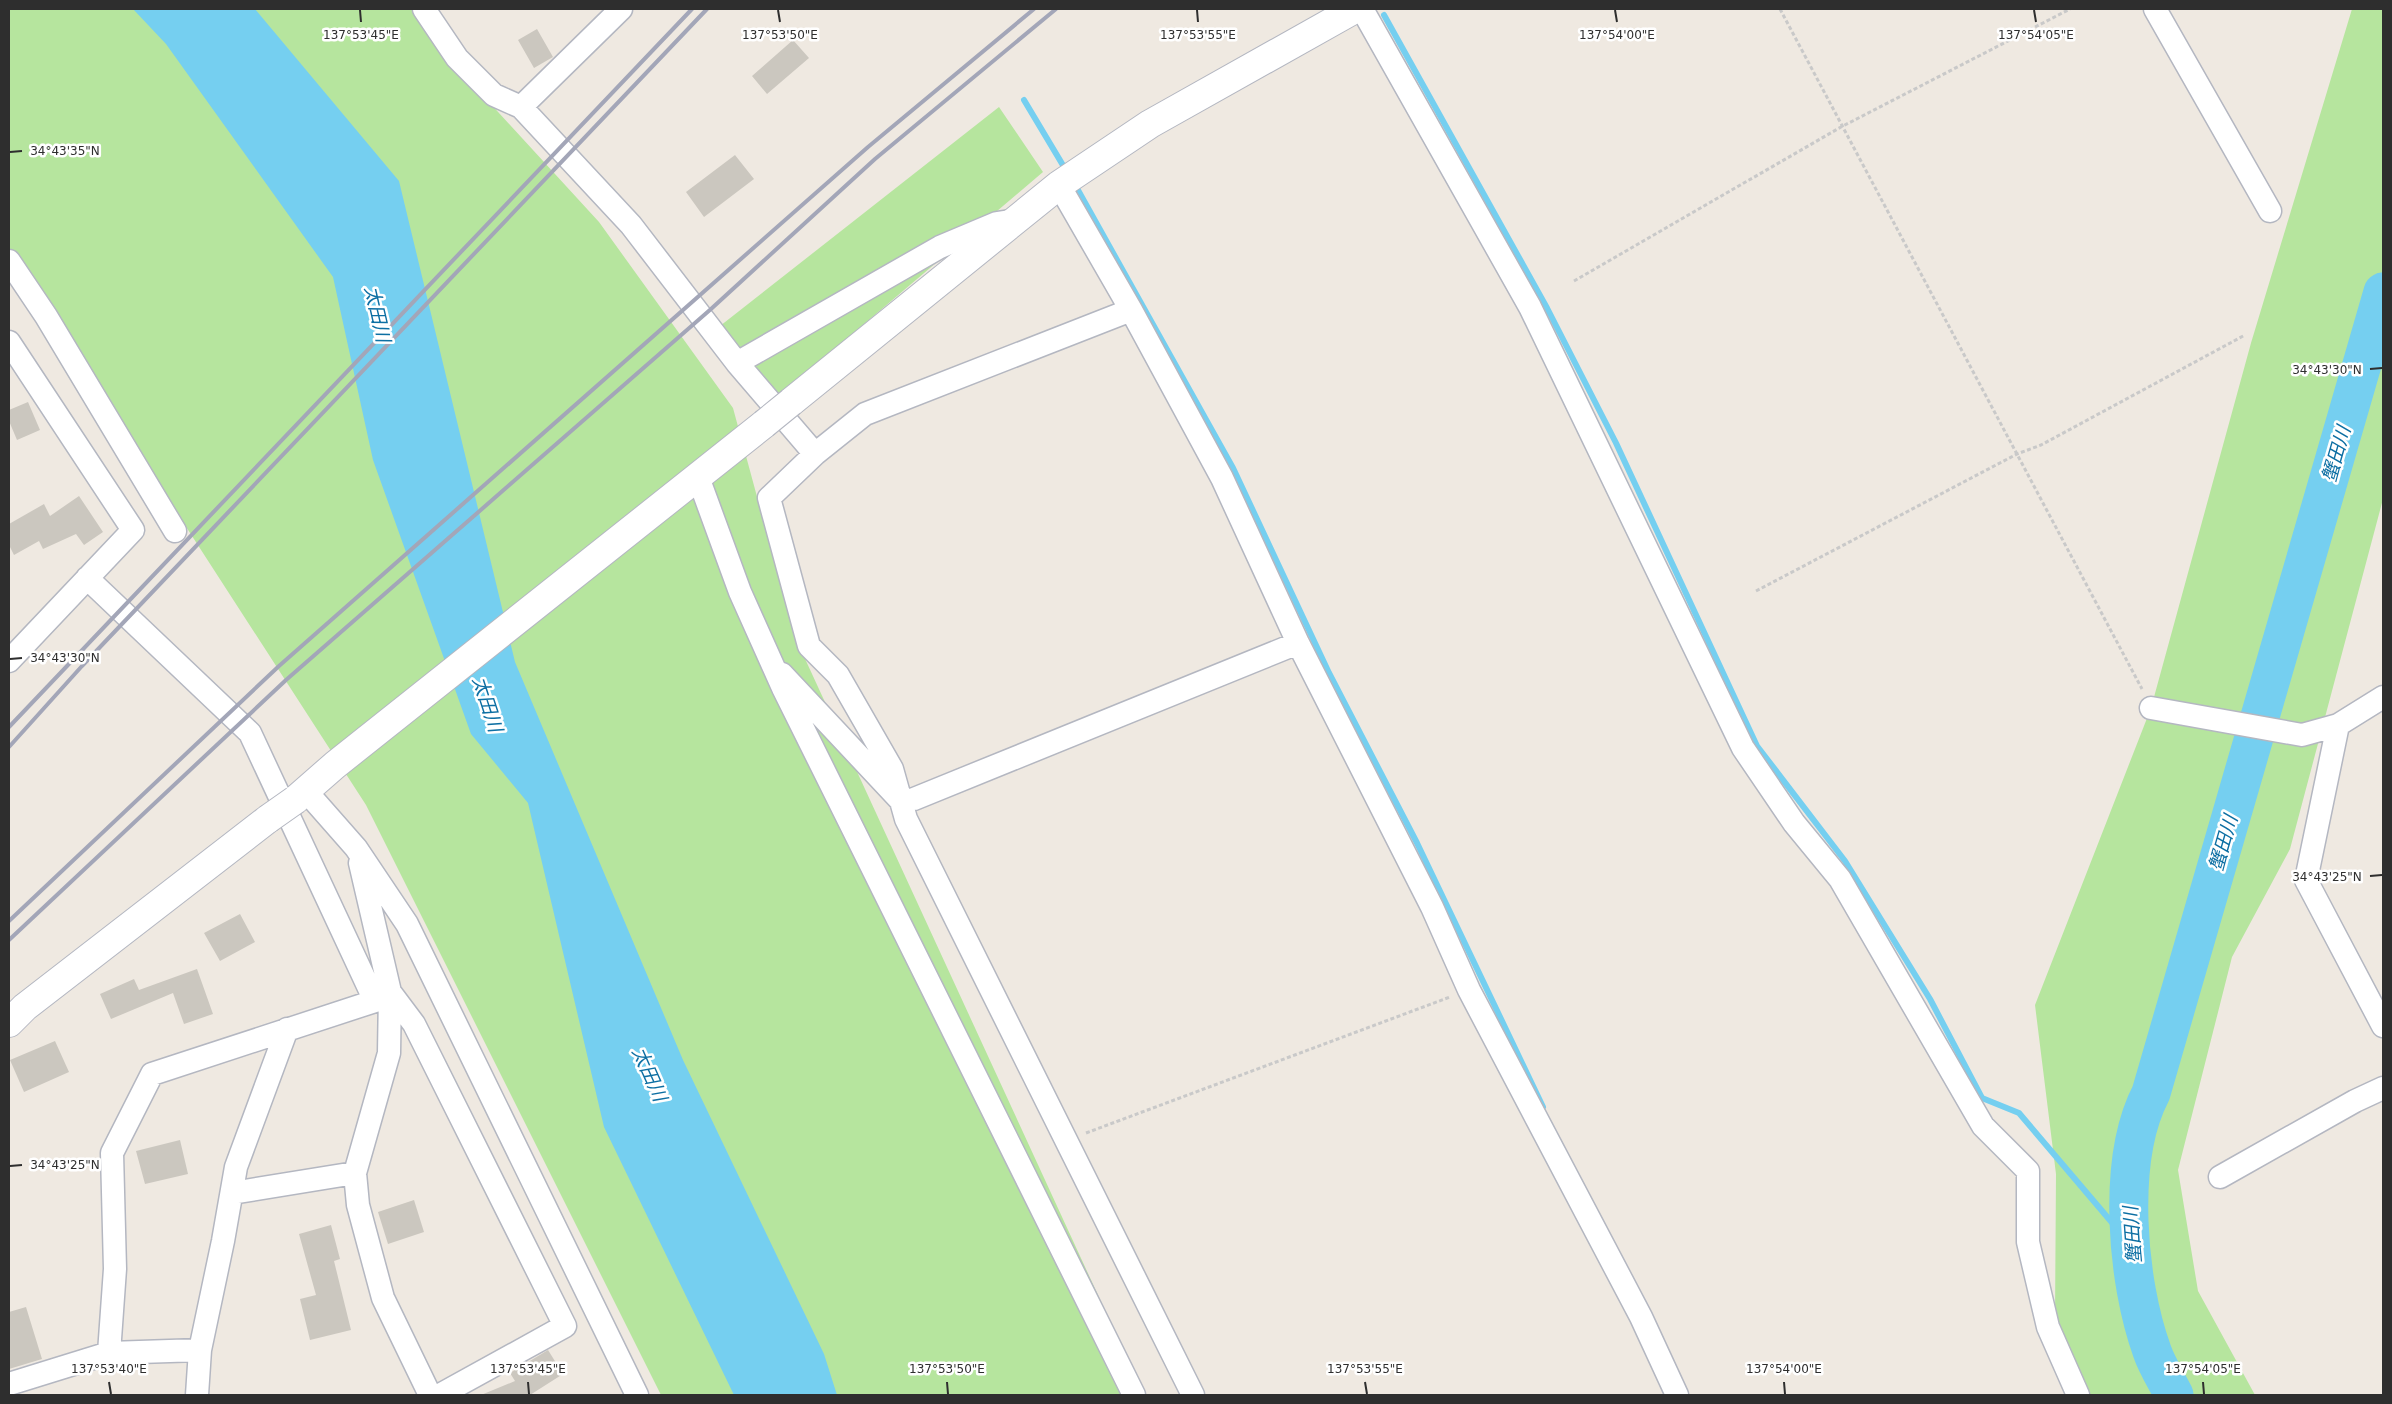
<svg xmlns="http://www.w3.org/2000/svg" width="2392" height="1404" font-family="'DejaVu Sans','Noto Sans JP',sans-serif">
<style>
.green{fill:#b6e59e}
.water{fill:#75cff0}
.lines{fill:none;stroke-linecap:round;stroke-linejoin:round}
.stream{stroke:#75cff0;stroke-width:6}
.river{stroke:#75cff0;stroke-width:39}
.building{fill:#cbc7bf}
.minor-casing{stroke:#b4b7c1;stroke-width:25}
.tertiary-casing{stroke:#b4b7c1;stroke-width:30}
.path{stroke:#c9c9c9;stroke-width:3;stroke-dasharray:4 2.5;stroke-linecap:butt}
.minor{stroke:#fff;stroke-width:22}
.tertiary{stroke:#fff;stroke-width:28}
.rail{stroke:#a3a6b8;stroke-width:4}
.tertiary-bridge-casing{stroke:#b4b7c1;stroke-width:30;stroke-linecap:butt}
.tertiary-bridge{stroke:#fff;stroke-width:28}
.ticks{fill:none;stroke:#2e2e2e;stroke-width:2}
.labels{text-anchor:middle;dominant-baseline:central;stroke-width:5;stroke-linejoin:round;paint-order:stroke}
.water-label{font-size:19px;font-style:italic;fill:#0d6fa3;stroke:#fff}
.ticks-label{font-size:12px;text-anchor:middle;fill:#2e2e2e;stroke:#fff;stroke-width:5;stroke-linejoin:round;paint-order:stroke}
</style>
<rect width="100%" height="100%" fill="#efe9e1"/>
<path class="green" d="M 9,9 L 412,9 L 432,40 L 599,222 L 733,408 L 795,637 L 1144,1395 L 661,1395 L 366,805 L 9,253 Z
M 2352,9 L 2383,9 L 2383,499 L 2290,849 L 2232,957 L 2178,1170 L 2198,1291 L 2255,1395 L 2090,1395 L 2055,1319 L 2056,1174 L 2035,1005 L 2151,708 L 2251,343 Z
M 999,107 L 1043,172 L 777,398 L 720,326 Z"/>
<path class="water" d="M 133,9 L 255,9 L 399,181 L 515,662 L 683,1060 L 824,1354 L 837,1395 L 734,1395 L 604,1127 L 528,803 L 471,734 L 373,460 L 333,277 L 166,44 Z"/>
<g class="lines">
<path class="stream" d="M 1384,15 L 1547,308 L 1616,443 L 1757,746 L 1845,861 L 1930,999 L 1982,1098 L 2019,1113 L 2131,1245
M 1024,100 L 1067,172
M 1074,183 L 1233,468 L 1329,673 L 1417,843 L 1543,1107"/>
<path class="river" d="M 2174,1395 C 2167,1381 2157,1366 2152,1351 C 2127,1282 2116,1160 2151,1093 L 2383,292"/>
</g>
<path class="building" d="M 537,29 L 553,57 L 534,68 L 518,40 Z
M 793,40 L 809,58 L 767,94 L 752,76 Z
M 735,155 L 754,179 L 704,217 L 686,192 Z
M 28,402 L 40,430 L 17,440 L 9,421 L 9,410 Z
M 79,496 L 103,532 L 84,545 L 76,534 L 43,549 L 39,541 L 14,555 L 9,545 L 9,524 L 44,504 L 50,516 Z
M 240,914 L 255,942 L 220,961 L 204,933 Z
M 197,969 L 213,1014 L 184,1024 L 173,993 L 111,1019 L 100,994 L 134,979 L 139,990 Z
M 55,1041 L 69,1072 L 24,1092 L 10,1060 Z
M 180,1140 L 188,1174 L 145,1184 L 136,1151 Z
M 414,1200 L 424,1232 L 388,1244 L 378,1212 Z
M 331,1225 L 340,1259 L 334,1261 L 351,1330 L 310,1340 L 300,1299 L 316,1295 L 299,1234 Z
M 26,1307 L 42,1359 L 9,1369 L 9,1312 Z
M 548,1350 L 563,1374 L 530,1395 L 481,1395 L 515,1381 L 510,1373 Z"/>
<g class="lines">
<g class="minor-casing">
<path id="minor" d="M 424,9 L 457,58 L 494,95 L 521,107 L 631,225 L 737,363 L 815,454
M 1362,9 L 1530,307 L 1743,748 L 1794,823 L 1840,879 L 1983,1126 L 2028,1171 L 2028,1242 L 2048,1327 L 2078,1395
M 2155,9 L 2270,211
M 521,107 L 621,9
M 1059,185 L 1131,310 L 1222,478 L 1298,643 L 1432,907 L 1469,990 L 1641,1317 L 1677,1395
M 9,261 L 46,316 L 175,531
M 1131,310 L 865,414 L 815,454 L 769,498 L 809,646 L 838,675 L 892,769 L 906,819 L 1193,1395
M 9,342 L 133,530 L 9,661
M 737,363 L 940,247 L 997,223 L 1010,221
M 698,477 L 740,592 L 783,688 L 1134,1395
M 87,578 L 250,733 L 375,1001
M 782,674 L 901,801 L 914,799 L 1298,643
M 2151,708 L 2302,735 L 2338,725 L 2383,697
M 2338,725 L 2306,880 L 2383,1026
M 305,790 L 356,848 L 407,924 L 637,1395
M 360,863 L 390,992 L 389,1053 L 355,1173 L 358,1205 L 383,1298 L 430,1395
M 2220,1177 L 2355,1101 L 2383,1088
M 232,1193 L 355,1173
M 109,1353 L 115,1269 L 112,1153 L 152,1074 L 375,1001 L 390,992 L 414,1024 L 565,1326 L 440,1395
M 9,1384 L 109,1353 L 200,1350
M 197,1395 L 200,1350 L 223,1241 L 236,1167 L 287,1029"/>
</g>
<g class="tertiary-casing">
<path id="tertiary" d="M 791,402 L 1059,185 L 1150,124 L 1355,9
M 295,800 L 335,765 L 764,424
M 9,1023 L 25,1007 L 268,819"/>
</g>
<path class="path" d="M 1780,9 L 2142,689
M 1574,281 L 1841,127 L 2070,9
M 1756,591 L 2017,454 L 2041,445 L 2245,335
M 1086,1133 L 1450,997"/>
<use href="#minor" class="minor"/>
<use href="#tertiary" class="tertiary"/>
<path class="rail" d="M 9,727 L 692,9
M 9,747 L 82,666 L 707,9
M 9,921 L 279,666 L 868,147 L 1034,9
M 9,940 L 286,680 L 711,309 L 875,159 L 1056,9"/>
<g class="tertiary-bridge-casing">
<path id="tertiary-bridge" d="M 764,424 L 791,402
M 268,819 L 295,800"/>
</g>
<use href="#tertiary-bridge" class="tertiary-bridge"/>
</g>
<path class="ticks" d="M 360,10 L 361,22M 778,10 L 780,22M 1197,10 L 1198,22M 1615,10 L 1617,22M 2034,10 L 2036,22M 10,152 L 22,151M 2370,369 L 2382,368M 10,659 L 22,658M 2370,876 L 2382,875M 10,1166 L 22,1165M 109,1382 L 111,1394M 528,1382 L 529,1394M 947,1382 L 948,1394M 1365,1382 L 1367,1394M 1784,1382 L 1785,1394M 2203,1382 L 2204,1394"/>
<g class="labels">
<g class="water-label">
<text transform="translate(378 314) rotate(77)">太田川</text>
<text transform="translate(2336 454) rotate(-74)">蟹田川</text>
<text transform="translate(488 704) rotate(72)">太田川</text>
<text transform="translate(2223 843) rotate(-74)">蟹田川</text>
<text transform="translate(650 1074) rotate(66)">太田川</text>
<text transform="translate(2132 1235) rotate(-94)">蟹田川</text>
</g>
</g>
<g class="ticks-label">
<text x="361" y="39">137°53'45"E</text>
<text x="780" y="39">137°53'50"E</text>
<text x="1198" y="39">137°53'55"E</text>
<text x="1617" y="39">137°54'00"E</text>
<text x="2036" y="39">137°54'05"E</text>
<text x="65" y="155">34°43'35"N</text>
<text x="2327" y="374">34°43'30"N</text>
<text x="65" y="662">34°43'30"N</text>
<text x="2327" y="881">34°43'25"N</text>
<text x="65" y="1169">34°43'25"N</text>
<text x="109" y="1373">137°53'40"E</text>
<text x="528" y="1373">137°53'45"E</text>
<text x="947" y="1373">137°53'50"E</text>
<text x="1365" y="1373">137°53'55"E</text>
<text x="1784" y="1373">137°54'00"E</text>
<text x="2203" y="1373">137°54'05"E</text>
</g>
<rect width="2392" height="1404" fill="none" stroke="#2e2e2e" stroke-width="20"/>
</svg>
